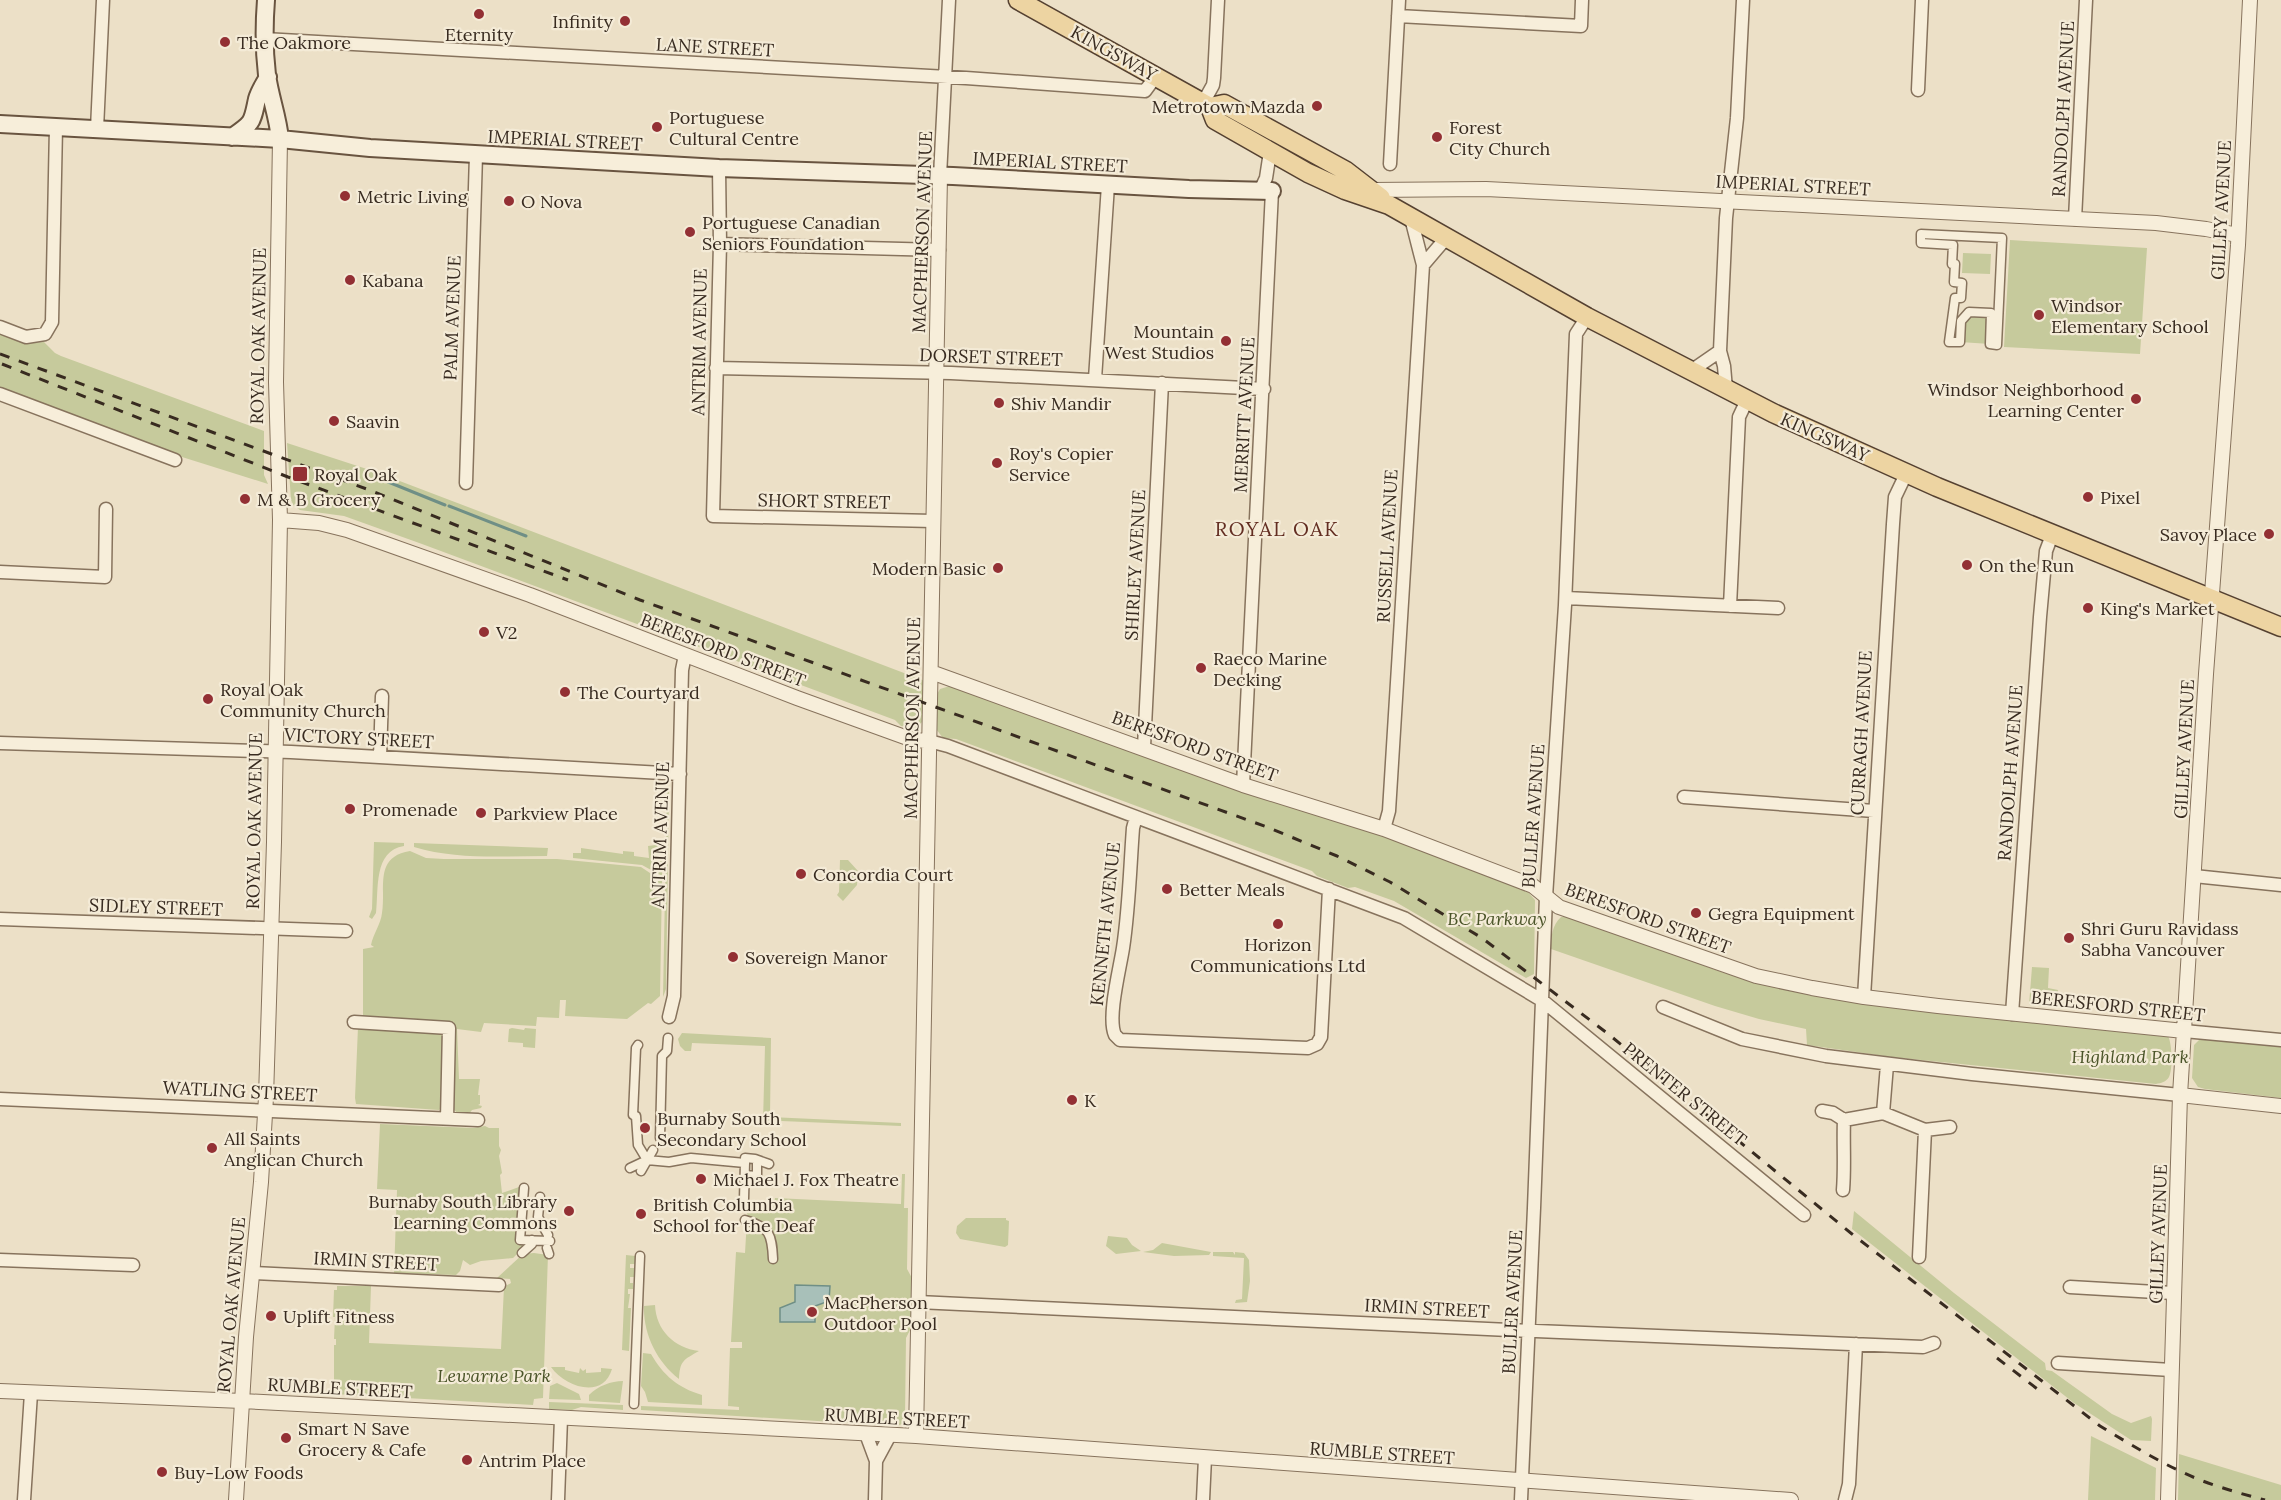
<svg xmlns="http://www.w3.org/2000/svg" width="2281" height="1500" font-family="Lora,serif">
<style>
.green{fill:#c6ca9c}
.water{fill:#a8c0b9;stroke:#6f8f86;stroke-width:1.5}
.lines{fill:none;stroke-linecap:round;stroke-linejoin:round}
.stream{stroke:#6f8f86;stroke-width:3}
.pedestrian-casing{stroke:#87735d;stroke-width:11}
.minor-casing{stroke:#87735d;stroke-width:15}
.tertiary-casing{stroke:#87735d;stroke-width:16}
.secondary-casing{stroke:#695440;stroke-width:20}
.primary-casing{stroke:#554131;stroke-width:21}
.pedestrian{stroke:#f7eeda;stroke-width:8}
.minor{stroke:#f7eeda;stroke-width:12}
.tertiary{stroke:#f7eeda;stroke-width:14}
.secondary{stroke:#f7eeda;stroke-width:16}
.primary{stroke:#edd4a2;stroke-width:18}
.rail{stroke:#382b20;stroke-width:3;stroke-dasharray:10 10;stroke-linecap:butt}
.poi-dot{fill:#933034;stroke:#f4ebd7;stroke-width:2}
.labels{text-anchor:middle;dominant-baseline:central;stroke-width:4.5;stroke-linejoin:round;paint-order:stroke}
.poi-label{font-size:18px;fill:#382b20;stroke:#f4ebd7;text-anchor:start}
.street-label{font-size:18px;fill:#382b20;stroke:#f4ebd7}
.park-label{font-size:18px;font-style:italic;fill:#4a5428;stroke:#f4ebd7}
.neighbourhood-label{font-size:20px;letter-spacing:1.5px;fill:#632e22;stroke:#f4ebd7}
</style>
<rect width="100%" height="100%" fill="#ece0c7"/>
<path class="green" d="M 2010,240 L 2147,248 L 2140,354 L 2004,347 Z
M 1963,253 L 1991,254 L 1990,274 L 1962,273 Z
M 1969,312 L 1991,313 L 1990,344 L 1960,342 L 1961,321 Z
M 0,333 L 30,343 L 44,342 L 55,353 L 61,356 L 264,431 L 264,475 L 268,484 L 182,457 L 0,389 Z
M 287,443 L 376,472 L 925,681 L 923,721 L 916,728 L 901,726 L 895,720 L 422,544 L 344,516 L 300,510 L 294,506 L 291,500 Z
M 953,685 L 1375,832 L 1527,891 L 1535,900 L 1534,974 L 1526,978 L 1394,901 L 1355,887 L 1348,888 L 1317,876 L 1312,871 L 956,739 L 943,738 L 936,729 L 936,696 L 940,689 Z
M 667,788 L 669,792 L 666,989 L 663,997 Z
M 663,839 L 662,876 L 642,865 L 573,858 L 573,853 L 581,853 L 581,848 L 623,854 L 623,851 L 634,852 L 634,856 L 649,858 L 648,846 L 656,845 Z
M 374,842 L 404,843 L 404,846 C 373,851 379,889 376,913 L 372,919 L 369,917 L 372,909 Z
M 414,843 L 548,848 L 547,856 C 503,856 457,860 414,847 Z
M 410,851 L 426,858 L 444,859 L 557,859 L 641,867 L 662,881 L 660,996 L 651,1004 L 648,1003 L 627,1019 L 565,1016 L 566,1000 L 560,1000 L 559,1018 L 537,1017 L 536,1026 L 484,1023 L 481,1032 L 457,1029 L 459,1079 L 480,1079 L 478,1095 L 480,1095 L 480,1104 L 478,1105 L 482,1106 L 481,1108 L 472,1110 L 469,1114 L 457,1113 L 452,1107 L 454,1022 L 363,1018 L 363,949 L 374,947 L 371,945 C 373,934 381,924 382,913 C 386,886 374,857 410,851 Z
M 840,860 L 848,860 L 858,871 L 857,885 L 843,901 L 837,895 L 839,892 Z
M 1569,916 L 1724,973 L 1816,996 L 1880,1005 L 2168,1036 C 2172,1043 2173,1069 2169,1077 C 2166,1082 2161,1083 2156,1084 L 1892,1057 L 1807,1045 L 1806,1029 L 1759,1019 L 1715,1006 L 1551,949 C 1551,937 1552,925 1561,917 Z
M 2032,967 L 2049,968 L 2048,988 L 2058,990 L 2057,1007 L 2029,1005 Z
M 358,1027 L 443,1030 L 442,1108 L 439,1110 L 356,1104 L 355,1098 Z
M 512,1028 L 524,1030 L 525,1028 L 536,1029 L 535,1048 L 523,1047 L 523,1043 L 508,1042 L 509,1029 Z
M 682,1033 L 771,1038 L 770,1117 L 901,1123 L 901,1126 L 781,1121 L 780,1127 L 763,1122 L 765,1046 L 692,1043 L 691,1051 L 685,1051 L 680,1046 L 678,1039 Z
M 2201,1038 L 2281,1047 L 2281,1098 L 2205,1089 L 2198,1087 L 2192,1078 L 2194,1045 Z
M 380,1124 L 473,1128 L 485,1126 L 489,1128 L 499,1128 L 499,1146 L 501,1150 L 499,1156 L 502,1173 L 500,1175 L 502,1193 L 519,1187 L 517,1244 L 527,1244 L 513,1258 L 481,1261 L 470,1265 L 463,1260 L 460,1271 L 456,1275 L 394,1273 L 397,1190 L 377,1189 Z
M 902,1174 L 905,1174 L 904,1208 L 908,1208 L 907,1269 L 912,1278 L 911,1328 L 906,1338 L 905,1417 L 902,1424 L 897,1426 L 641,1410 L 641,1406 L 739,1410 L 739,1407 L 728,1406 L 730,1348 L 742,1348 L 742,1342 L 731,1342 L 736,1252 L 745,1253 L 748,1202 L 774,1203 L 775,1198 L 901,1204 Z
M 1854,1211 L 1954,1293 L 2045,1363 L 2046,1370 L 2052,1371 L 2112,1414 L 2131,1423 L 2151,1416 L 2152,1419 L 2151,1441 L 2131,1440 L 2074,1403 L 1852,1229 Z
M 966,1218 L 1006,1218 L 1006,1220 L 1009,1221 L 1008,1245 L 1005,1247 L 960,1239 L 956,1233 L 957,1226 Z
M 1108,1236 L 1127,1238 L 1132,1245 L 1141,1251 L 1116,1254 L 1106,1246 Z
M 1162,1243 L 1211,1252 L 1209,1255 L 1174,1256 L 1143,1252 L 1153,1250 Z
M 1213,1252 L 1233,1252 L 1235,1255 L 1235,1252 L 1244,1253 L 1249,1260 L 1250,1281 L 1247,1302 L 1235,1303 L 1236,1300 L 1242,1299 L 1244,1258 L 1213,1256 Z
M 534,1253 L 548,1255 L 543,1398 L 534,1399 L 533,1405 L 334,1394 L 334,1345 L 336,1345 L 336,1339 L 334,1339 L 335,1317 L 333,1317 L 334,1290 L 337,1290 L 337,1286 L 371,1286 L 369,1343 L 501,1349 L 504,1287 L 511,1283 L 510,1279 L 497,1278 L 523,1254 Z
M 626,1255 L 635,1256 L 635,1264 L 630,1264 L 630,1268 L 634,1268 L 634,1277 L 630,1277 L 630,1283 L 633,1283 L 633,1289 L 628,1289 L 628,1294 L 630,1294 L 628,1308 L 631,1308 L 629,1351 L 622,1350 Z
M 655,1305 C 656,1330 674,1348 699,1351 C 683,1360 680,1361 679,1379 C 657,1362 643,1334 644,1306 Z
M 643,1353 L 651,1354 C 663,1375 678,1388 702,1395 L 702,1405 L 648,1402 L 645,1392 L 641,1386 Z
M 551,1367 L 565,1367 L 565,1370 L 579,1373 L 580,1368 L 583,1371 L 586,1369 L 586,1373 L 601,1372 L 601,1368 L 612,1369 C 603,1400 565,1387 551,1367 Z
M 623,1381 L 620,1403 L 589,1401 L 589,1395 C 598,1386 611,1381 623,1381 Z
M 557,1383 L 579,1394 L 581,1400 L 549,1399 L 550,1386 Z
M 549,1402 L 623,1405 L 623,1410 L 581,1407 L 572,1410 L 549,1409 Z
M 2091,1436 L 2156,1468 L 2155,1500 L 2088,1500 Z
M 2179,1454 L 2281,1485 L 2281,1500 L 2178,1500 Z"/>
<path class="water" d="M 795,1285 L 830,1286 L 829,1301 L 815,1306 L 815,1322 L 780,1322 L 780,1308 L 795,1302 Z"/>
<g class="lines">
<path class="stream" d="M 376,477 L 445,505
M 449,506 L 526,536"/>
<g class="pedestrian-casing">
<path id="pedestrian" d="M 1921,234 L 2002,238 L 1997,345 L 1990,344 L 1991,313 L 1969,312 L 1961,321 L 1960,342 L 1949,342 L 1955,298 L 1961,298 L 1962,283 L 1954,282 L 1955,264 L 1952,264 L 1953,245 L 1921,243 Z
M 638,1045 L 636,1048 L 633,1115 L 636,1116 L 638,1145 L 647,1160
M 660,1138 L 662,1056 L 667,1051 L 668,1038
M 745,1163 L 745,1158 L 755,1159 L 769,1164
M 630,1168 L 647,1160 L 669,1162 L 691,1158 L 745,1163 L 744,1199
M 641,1171 L 653,1150
M 745,1175 L 757,1176 L 757,1160
M 524,1188 L 520,1240 L 550,1241
M 540,1197 L 538,1217 L 548,1235
M 745,1220 C 770,1227 772,1235 773,1259
M 547,1248 L 549,1254
M 522,1253 L 532,1244 L 532,1240
M 634,1404 L 640,1256"/>
</g>
<g class="minor-casing">
<path id="minor" d="M 1398,16 L 1581,26 L 1582,0
M 264,39 L 966,78 L 1145,91 L 1156,76
M 1918,90 L 1922,0
M 1203,103 L 1213,85 L 1214,78 L 1218,0
M 97,129 L 103,0
M 1390,164 L 1399,0
M 719,168 L 720,244 L 713,516 L 933,521
M 940,176 L 949,0
M 1260,191 L 1266,178 L 1270,152
M 2075,219 L 2086,0
M 720,244 L 939,250
M 1423,265 L 1447,237
M 0,327 L 26,337 L 45,334 L 52,322 L 56,127
M 716,368 L 951,373 L 1264,389
M 1691,371 L 1720,351
M 1095,379 L 1108,185
M 1726,389 L 1724,366 L 1720,351 L 1726,218 L 1737,118 L 1743,0
M 0,394 L 175,460
M 466,483 L 476,155
M 0,572 L 105,577 L 106,509
M 1566,598 L 1778,608
M 1730,606 L 1739,417 L 1747,400
M 929,741 L 948,746 L 1404,918 L 1543,1001 L 1804,1215
M 0,743 L 291,752 L 680,774
M 1144,747 L 1162,383
M 380,757 L 382,696
M 1243,785 L 1272,191
M 1684,797 L 1874,811
M 1136,817 L 1133,828 C 1130,868 1129,909 1123,948 C 1120,968 1107,1018 1115,1035 L 1120,1040 L 1308,1048 L 1317,1044 L 1321,1037 L 1329,889
M 1384,829 L 1389,811 L 1423,265 L 1411,218
M 2194,876 L 2281,885
M 0,919 L 346,931
M 1864,997 L 1893,524 L 1895,497 L 1906,474
M 1663,1007 L 1742,1039 L 1826,1056 L 1972,1074 L 2180,1095
M 2012,1014 L 2040,617 L 2046,551 L 2052,535
M 669,1017 L 674,996 L 682,670 L 685,655
M 354,1022 L 449,1028 L 447,1119
M 2184,1031 L 2281,1040
M 1887,1065 L 1883,1113 L 1925,1130 L 1919,1257
M 0,1099 L 478,1120
M 1822,1111 L 1833,1113 L 1844,1120
M 1925,1130 L 1950,1127
M 1843,1190 C 1845,1166 1843,1144 1844,1120 L 1883,1113
M 0,1260 L 133,1265
M 253,1273 L 499,1285
M 2070,1287 L 2173,1293
M 918,1302 L 1509,1330 L 1923,1347 L 1934,1343
M 2058,1363 L 2171,1370
M 866,1434 L 876,1461
M 24,1500 L 31,1393
M 558,1500 L 561,1418
M 875,1500 L 876,1461 L 890,1435
M 1203,1500 L 1205,1458
M 1521,1500 L 1534,1208 L 1546,897 L 1565,605 L 1576,334 L 1587,317
M 1845,1500 L 1849,1484 L 1856,1344"/>
</g>
<g class="tertiary-casing">
<path id="tertiary" d="M 1371,190 L 1486,189 L 2156,223 L 2206,229 L 2238,235
M 280,520 L 319,523 L 347,530 L 530,595 L 797,698 L 913,740 L 929,741
M 931,672 L 1243,785 L 1384,829 L 1533,886 L 1559,907 L 1756,976 L 1812,988 L 1864,997 L 1938,1006 L 2184,1031
M 2180,1095 L 2281,1106
M 0,1391 L 242,1401 L 916,1436 L 1791,1500
M 916,1436 L 940,176
M 236,1500 L 246,1337 L 261,1182 L 266,1097 L 274,842 L 280,520 L 276,382 L 280,139
M 2168,1500 L 2180,1095 L 2206,674 L 2238,245 L 2250,0"/>
</g>
<g class="secondary-casing">
<path id="secondary" d="M 266,0 C 264,25 264,50 267,75 C 270,97 278,117 280,139
M 0,124 L 280,139 L 370,148 L 719,168 L 953,176 L 1189,189 L 1272,191
M 232,137 C 254,122 252,122 257,99 C 259,91 264,84 268,77"/>
</g>
<g class="primary-casing">
<path id="primary" d="M 1018,0 L 1203,103 L 1210,107 L 1215,120 L 1308,173 L 1345,190 L 1389,205 L 1587,317 L 1773,413 L 1937,487 L 2281,627
M 1210,107 L 1224,104 L 1346,171 L 1381,198"/>
</g>
<use href="#pedestrian" class="pedestrian"/>
<use href="#minor" class="minor"/>
<use href="#tertiary" class="tertiary"/>
<use href="#secondary" class="secondary"/>
<use href="#primary" class="primary"/>
<path class="rail" d="M 0,354 L 372,491 L 640,600 L 1267,827 L 1337,856 L 1390,882 L 1482,938 L 1607,1033 L 1852,1234 L 2100,1426 C 2138,1449 2178,1474 2220,1487 C 2235,1492 2250,1496 2265,1500
M 2,364 L 288,477 L 568,580
M 1997,1358 L 2040,1391"/>
</g>
<g class="poi-dot">
<circle cx="479" cy="14" r="6"/>
<circle cx="625" cy="21" r="6"/>
<circle cx="225" cy="42" r="6"/>
<circle cx="1317" cy="106" r="6"/>
<circle cx="657" cy="127" r="6"/>
<circle cx="1437" cy="137" r="6"/>
<circle cx="345" cy="196" r="6"/>
<circle cx="509" cy="201" r="6"/>
<circle cx="690" cy="232" r="6"/>
<circle cx="350" cy="280" r="6"/>
<circle cx="2039" cy="315" r="6"/>
<circle cx="1226" cy="341" r="6"/>
<circle cx="2136" cy="399" r="6"/>
<circle cx="999" cy="403" r="6"/>
<circle cx="334" cy="421" r="6"/>
<circle cx="997" cy="463" r="6"/>
<rect x="292" y="466" width="16" height="16" rx="3"/>
<circle cx="2088" cy="497" r="6"/>
<circle cx="245" cy="499" r="6"/>
<circle cx="2269" cy="534" r="6"/>
<circle cx="1967" cy="565" r="6"/>
<circle cx="998" cy="568" r="6"/>
<circle cx="2088" cy="608" r="6"/>
<circle cx="484" cy="632" r="6"/>
<circle cx="1201" cy="668" r="6"/>
<circle cx="565" cy="692" r="6"/>
<circle cx="208" cy="699" r="6"/>
<circle cx="350" cy="809" r="6"/>
<circle cx="481" cy="813" r="6"/>
<circle cx="801" cy="874" r="6"/>
<circle cx="1167" cy="889" r="6"/>
<circle cx="1696" cy="913" r="6"/>
<circle cx="1278" cy="924" r="6"/>
<circle cx="2069" cy="938" r="6"/>
<circle cx="733" cy="957" r="6"/>
<circle cx="1072" cy="1100" r="6"/>
<circle cx="645" cy="1128" r="6"/>
<circle cx="212" cy="1148" r="6"/>
<circle cx="701" cy="1179" r="6"/>
<circle cx="569" cy="1211" r="6"/>
<circle cx="641" cy="1214" r="6"/>
<circle cx="812" cy="1312" r="6"/>
<circle cx="271" cy="1316" r="6"/>
<circle cx="286" cy="1438" r="6"/>
<circle cx="467" cy="1460" r="6"/>
<circle cx="162" cy="1472" r="6"/>
</g>
<g class="labels">
<g class="poi-label">
<text x="613" y="21" text-anchor="end">Infinity</text>
<text x="479" y="34" text-anchor="middle">Eternity</text>
<text x="237" y="42">The Oakmore</text>
<text x="1305" y="106" text-anchor="end">Metrotown Mazda</text>
<text x="669" y="117">Portuguese<tspan x="669" dy="21">Cultural Centre</tspan></text>
<text x="1449" y="127">Forest<tspan x="1449" dy="21">City Church</tspan></text>
<text x="357" y="196">Metric Living</text>
<text x="521" y="201">O Nova</text>
<text x="702" y="222">Portuguese Canadian<tspan x="702" dy="21">Seniors Foundation</tspan></text>
<text x="362" y="280">Kabana</text>
<text x="2051" y="305">Windsor<tspan x="2051" dy="21">Elementary School</tspan></text>
<text x="1214" y="331" text-anchor="end">Mountain<tspan x="1214" dy="21">West Studios</tspan></text>
<text x="2124" y="389" text-anchor="end">Windsor Neighborhood<tspan x="2124" dy="21">Learning Center</tspan></text>
<text x="1011" y="403">Shiv Mandir</text>
<text x="346" y="421">Saavin</text>
<text x="1009" y="453">Roy's Copier<tspan x="1009" dy="21">Service</tspan></text>
<text x="314" y="474">Royal Oak</text>
<text x="2100" y="497">Pixel</text>
<text x="257" y="499">M &amp; B Grocery</text>
<text x="2257" y="534" text-anchor="end">Savoy Place</text>
<text x="1979" y="565">On the Run</text>
<text x="986" y="568" text-anchor="end">Modern Basic</text>
<text x="2100" y="608">King's Market</text>
<text x="496" y="632">V2</text>
<text x="1213" y="658">Raeco Marine<tspan x="1213" dy="21">Decking</tspan></text>
<text x="220" y="689">Royal Oak<tspan x="220" dy="21">Community Church</tspan></text>
<text x="577" y="692">The Courtyard</text>
<text x="362" y="809">Promenade</text>
<text x="493" y="813">Parkview Place</text>
<text x="813" y="874">Concordia Court</text>
<text x="1179" y="889">Better Meals</text>
<text x="1708" y="913">Gegra Equipment</text>
<text x="2081" y="928">Shri Guru Ravidass<tspan x="2081" dy="21">Sabha Vancouver</tspan></text>
<text x="1278" y="944" text-anchor="middle">Horizon<tspan x="1278" dy="21">Communications Ltd</tspan></text>
<text x="745" y="957">Sovereign Manor</text>
<text x="1084" y="1100">K</text>
<text x="657" y="1118">Burnaby South<tspan x="657" dy="21">Secondary School</tspan></text>
<text x="224" y="1138">All Saints<tspan x="224" dy="21">Anglican Church</tspan></text>
<text x="713" y="1179">Michael J. Fox Theatre</text>
<text x="557" y="1201" text-anchor="end">Burnaby South Library<tspan x="557" dy="21">Learning Commons</tspan></text>
<text x="653" y="1204">British Columbia<tspan x="653" dy="21">School for the Deaf</tspan></text>
<text x="824" y="1302">MacPherson<tspan x="824" dy="21">Outdoor Pool</tspan></text>
<text x="283" y="1316">Uplift Fitness</text>
<text x="298" y="1428">Smart N Save<tspan x="298" dy="21">Grocery &amp; Cafe</tspan></text>
<text x="479" y="1460">Antrim Place</text>
<text x="174" y="1472">Buy-Low Foods</text>
</g>
<g class="street-label">
<text transform="translate(715 47) rotate(3)">LANE STREET</text>
<text transform="translate(1114 53) rotate(29)">KINGSWAY</text>
<text transform="translate(2063 109) rotate(-87)">RANDOLPH AVENUE</text>
<text transform="translate(565 140) rotate(3)">IMPERIAL STREET</text>
<text transform="translate(1050 162) rotate(3)">IMPERIAL STREET</text>
<text transform="translate(1793 185) rotate(3)">IMPERIAL STREET</text>
<text transform="translate(2221 210) rotate(-87)">GILLEY AVENUE</text>
<text transform="translate(922 232) rotate(-88)">MACPHERSON AVENUE</text>
<text transform="translate(452 318) rotate(-88)">PALM AVENUE</text>
<text transform="translate(258 336) rotate(-89)">ROYAL OAK AVENUE</text>
<text transform="translate(699 342) rotate(-89)">ANTRIM AVENUE</text>
<text transform="translate(991 357) rotate(2)">DORSET STREET</text>
<text transform="translate(1244 415) rotate(-87)">MERRITT AVENUE</text>
<text transform="translate(1825 437) rotate(24)">KINGSWAY</text>
<text transform="translate(824 501) rotate(1)">SHORT STREET</text>
<text transform="translate(1387 546) rotate(-87)">RUSSELL AVENUE</text>
<text transform="translate(1135 565) rotate(-87)">SHIRLEY AVENUE</text>
<text transform="translate(723 650) rotate(21)">BERESFORD STREET</text>
<text transform="translate(912 718) rotate(-89)">MACPHERSON AVENUE</text>
<text transform="translate(1861 733) rotate(-87)">CURRAGH AVENUE</text>
<text transform="translate(359 738) rotate(3)">VICTORY STREET</text>
<text transform="translate(1195 746) rotate(20)">BERESFORD STREET</text>
<text transform="translate(2184 749) rotate(-87)">GILLEY AVENUE</text>
<text transform="translate(2010 773) rotate(-86)">RANDOLPH AVENUE</text>
<text transform="translate(1533 816) rotate(-86)">BULLER AVENUE</text>
<text transform="translate(254 821) rotate(-89)">ROYAL OAK AVENUE</text>
<text transform="translate(660 835) rotate(-88)">ANTRIM AVENUE</text>
<text transform="translate(156 907) rotate(2)">SIDLEY STREET</text>
<text transform="translate(1648 918) rotate(20)">BERESFORD STREET</text>
<text transform="translate(1105 924) rotate(-84)">KENNETH AVENUE</text>
<text transform="translate(2118 1006) rotate(6)">BERESFORD STREET</text>
<text transform="translate(240 1091) rotate(3)">WATLING STREET</text>
<text transform="translate(1685 1094) rotate(39)">PRENTER STREET</text>
<text transform="translate(2158 1234) rotate(-88)">GILLEY AVENUE</text>
<text transform="translate(376 1261) rotate(3)">IRMIN STREET</text>
<text transform="translate(1512 1302) rotate(-87)">BULLER AVENUE</text>
<text transform="translate(231 1305) rotate(-85)">ROYAL OAK AVENUE</text>
<text transform="translate(1427 1308) rotate(3)">IRMIN STREET</text>
<text transform="translate(340 1388) rotate(3)">RUMBLE STREET</text>
<text transform="translate(897 1418) rotate(3)">RUMBLE STREET</text>
<text transform="translate(1382 1453) rotate(4)">RUMBLE STREET</text>
</g>
<g class="park-label">
<text x="1497" y="918">BC Parkway</text>
<text x="2130" y="1056">Highland Park</text>
<text x="494" y="1375">Lewarne Park</text>
</g>
<g class="neighbourhood-label">
<text x="1277" y="528">ROYAL OAK</text>
</g>
</g>
</svg>
